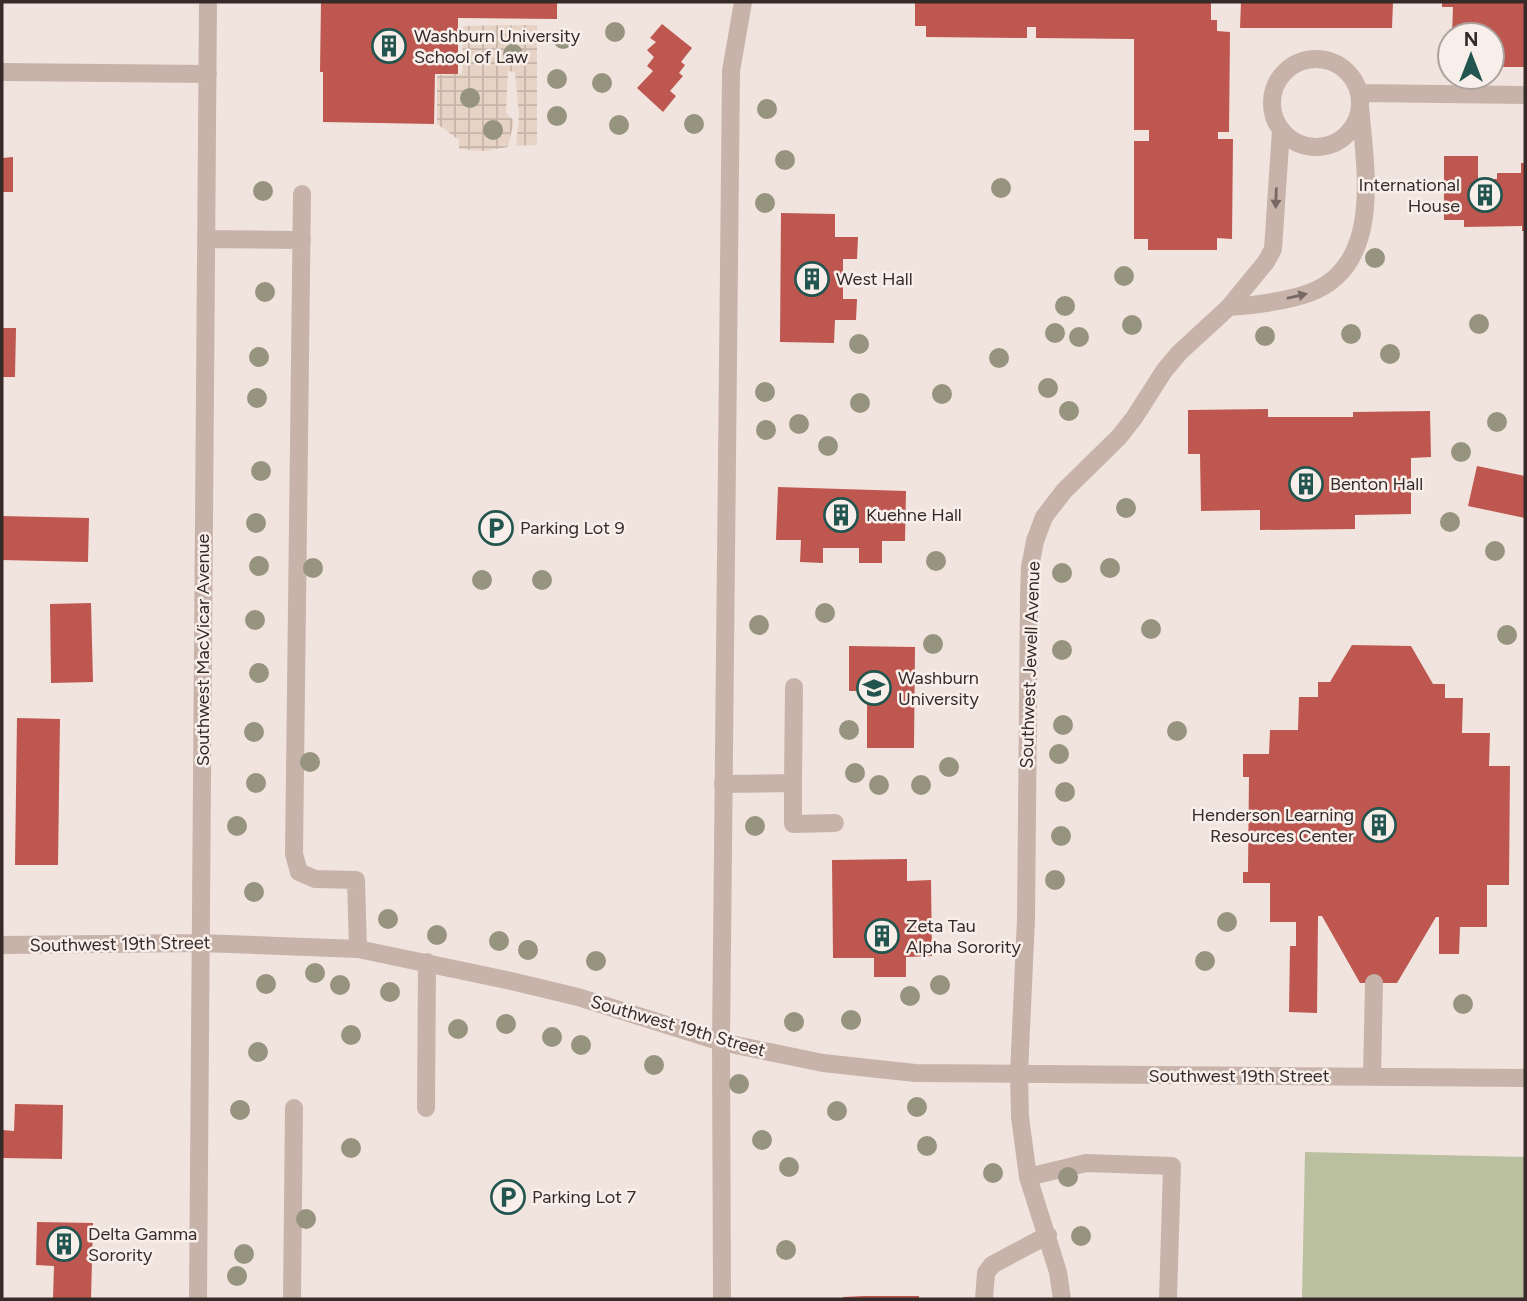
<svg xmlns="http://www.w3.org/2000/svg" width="1527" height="1301" font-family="Figtree,sans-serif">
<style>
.grass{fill:#babf9f}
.plaza{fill:url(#plaza-grid)}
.building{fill:#bd574f}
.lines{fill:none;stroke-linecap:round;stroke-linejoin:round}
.minor{stroke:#c8b3aa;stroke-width:18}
.tree{fill:#96947e}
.oneway{fill:#786863}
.labels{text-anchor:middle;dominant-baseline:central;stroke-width:5;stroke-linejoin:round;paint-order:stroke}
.poi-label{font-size:18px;fill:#362b29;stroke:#f9efea;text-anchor:start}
.street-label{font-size:18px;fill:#362b29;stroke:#f9efea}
</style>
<defs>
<pattern id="plaza-grid" width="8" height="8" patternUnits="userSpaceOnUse" patternTransform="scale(1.75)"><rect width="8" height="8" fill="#e7d3c6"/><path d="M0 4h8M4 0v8" fill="none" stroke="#c7b5aa"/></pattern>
</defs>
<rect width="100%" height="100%" fill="#f1e4de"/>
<path class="grass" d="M 1305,1152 L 1525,1157 L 1525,1299 L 1302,1299 Z"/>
<path class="plaza" d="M 537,25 L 537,145 L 516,146 L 519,115 L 515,72 L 508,71 L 506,113 L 514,121 L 508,147 L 484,151 L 459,149 L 459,140 L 437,124 L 437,75 L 462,74 L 463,26 Z"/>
<path class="building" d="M 321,2 L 557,2 L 557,19 L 458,18 L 458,74 L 435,74 L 434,124 L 323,122 L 323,72 L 320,72 Z
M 915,2 L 1211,2 L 1211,20 L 1217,20 L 1217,31 L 1230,32 L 1229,132 L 1218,132 L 1218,139 L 1233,139 L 1232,239 L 1217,238 L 1217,250 L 1148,250 L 1148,239 L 1134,239 L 1134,141 L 1149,141 L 1149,130 L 1134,130 L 1134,39 L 1036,38 L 1036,27 L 1027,27 L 1027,38 L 926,37 L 926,26 L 915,26 Z
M 1241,2 L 1393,2 L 1392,28 L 1240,28 Z
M 1442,2 L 1525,2 L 1525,67 L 1492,67 L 1492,35 L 1452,35 L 1453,7 L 1442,7 Z
M 662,24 L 692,48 L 681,62 L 685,65 L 679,73 L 683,76 L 670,91 L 676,96 L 663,112 L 637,88 L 653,71 L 647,66 L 654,57 L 647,50 L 656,42 L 650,38 Z
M 1444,156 L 1478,156 L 1478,179 L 1497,179 L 1497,173 L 1521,173 L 1521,163 L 1525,163 L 1525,231 L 1522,231 L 1522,226 L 1464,227 L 1464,220 L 1444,220 Z
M 13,157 L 13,192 L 2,192 L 2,158 Z
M 781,213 L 835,214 L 835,237 L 858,237 L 857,259 L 843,259 L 843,299 L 857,299 L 856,320 L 835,320 L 834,343 L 780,342 Z
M 2,328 L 16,328 L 15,377 L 2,377 Z
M 1268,409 L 1268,417 L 1353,417 L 1353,412 L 1430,411 L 1431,457 L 1411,458 L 1411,514 L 1355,515 L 1355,529 L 1260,530 L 1260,510 L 1201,511 L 1200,454 L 1188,454 L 1188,410 Z
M 1477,466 L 1525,476 L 1525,518 L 1468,506 Z
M 778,487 L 906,491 L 905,541 L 882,541 L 882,563 L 859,563 L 859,548 L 823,548 L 823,563 L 800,562 L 801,540 L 776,540 Z
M 2,516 L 89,518 L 88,562 L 2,560 Z
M 91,603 L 93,682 L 51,683 L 50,604 Z
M 1352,645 L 1411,646 L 1433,684 L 1445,684 L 1445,698 L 1463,698 L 1462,733 L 1490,733 L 1489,766 L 1510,766 L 1509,885 L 1487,885 L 1487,927 L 1460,927 L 1459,954 L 1439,954 L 1439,917 L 1436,917 L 1397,983 L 1360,983 L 1322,916 L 1318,916 L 1317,1013 L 1289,1012 L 1290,946 L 1296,946 L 1296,922 L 1270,922 L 1270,883 L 1243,883 L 1243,872 L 1248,872 L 1249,777 L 1243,777 L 1243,754 L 1269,754 L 1270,730 L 1298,730 L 1299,697 L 1318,697 L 1318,682 L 1330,682 Z
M 849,646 L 915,647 L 914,748 L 867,748 L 867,691 L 849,691 Z
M 17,718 L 60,719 L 58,865 L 15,865 Z
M 907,859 L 907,881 L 931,880 L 932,956 L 906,957 L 906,977 L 874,977 L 874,958 L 833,958 L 832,860 Z
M 15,1104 L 63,1105 L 62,1159 L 2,1158 L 2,1130 L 14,1131 Z
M 37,1222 L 93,1223 L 91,1299 L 53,1299 L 54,1266 L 36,1265 Z
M 864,1296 L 919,1296 L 919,1299 L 843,1299 L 843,1297 Z"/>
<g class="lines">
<path class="minor" d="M1272 103a44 44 0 1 1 88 0a44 44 0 1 1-88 0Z
M 2,72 L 208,74
M 1359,93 L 1525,95
M 302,194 L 294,854 L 299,872 L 315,879 L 356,880 L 358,949
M 206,239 L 302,240
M 1229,307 C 1256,305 1284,302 1309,293 C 1384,266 1365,167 1360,106
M 793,783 L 793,824 L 835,823
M 723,784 L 793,783 L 794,687
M 2,945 L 201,943 L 358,949 L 511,981 L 578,997 L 721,1042 L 823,1063 L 915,1073 L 1525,1078
M 1372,1077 L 1374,983
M 426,1108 L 427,962
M 1028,1177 L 1086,1163 L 1172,1166 L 1168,1299
M 198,1299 L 208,2
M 292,1299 L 294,1108
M 722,1299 L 721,1042 L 731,71 L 743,2
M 984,1299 L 986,1273 L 992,1265 L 1048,1235
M 1062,1299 L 1058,1272 L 1028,1177 L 1020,1117 L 1019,1074 L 1026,919 L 1029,597 L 1030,567 L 1035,541 L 1044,517 L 1064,491 L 1119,437 L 1134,418 L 1164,371 L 1179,353 L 1229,307 L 1266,262 L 1273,249 L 1281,130"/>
</g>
<g class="tree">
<circle cx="615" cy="32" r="10"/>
<circle cx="563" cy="39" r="10"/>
<circle cx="513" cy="54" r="10"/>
<circle cx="557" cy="79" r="10"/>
<circle cx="602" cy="83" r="10"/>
<circle cx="470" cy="98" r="10"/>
<circle cx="767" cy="109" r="10"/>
<circle cx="557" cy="116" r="10"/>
<circle cx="694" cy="124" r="10"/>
<circle cx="619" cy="125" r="10"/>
<circle cx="493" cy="130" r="10"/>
<circle cx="785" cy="160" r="10"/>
<circle cx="1001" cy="188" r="10"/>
<circle cx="263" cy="191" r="10"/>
<circle cx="765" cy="203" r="10"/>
<circle cx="1375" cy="258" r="10"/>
<circle cx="1124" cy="276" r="10"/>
<circle cx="265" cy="292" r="10"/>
<circle cx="1065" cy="306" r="10"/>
<circle cx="1479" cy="324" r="10"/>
<circle cx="1132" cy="325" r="10"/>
<circle cx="1055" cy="333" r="10"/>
<circle cx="1351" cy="334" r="10"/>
<circle cx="1265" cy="336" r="10"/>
<circle cx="1079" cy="337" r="10"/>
<circle cx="859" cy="344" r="10"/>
<circle cx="1390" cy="354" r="10"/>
<circle cx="259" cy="357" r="10"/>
<circle cx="999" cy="358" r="10"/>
<circle cx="1048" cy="388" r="10"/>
<circle cx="765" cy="392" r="10"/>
<circle cx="942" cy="394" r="10"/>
<circle cx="257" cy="398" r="10"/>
<circle cx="860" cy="403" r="10"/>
<circle cx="1069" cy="411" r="10"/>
<circle cx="1497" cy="422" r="10"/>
<circle cx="799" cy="424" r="10"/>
<circle cx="766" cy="430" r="10"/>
<circle cx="828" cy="446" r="10"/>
<circle cx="1461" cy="452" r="10"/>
<circle cx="261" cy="471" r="10"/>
<circle cx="1126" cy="508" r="10"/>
<circle cx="1450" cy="522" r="10"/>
<circle cx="256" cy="523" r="10"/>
<circle cx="1495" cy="551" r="10"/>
<circle cx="936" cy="561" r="10"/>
<circle cx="259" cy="566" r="10"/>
<circle cx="313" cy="568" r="10"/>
<circle cx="1110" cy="568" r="10"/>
<circle cx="1062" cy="573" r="10"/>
<circle cx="482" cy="580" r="10"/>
<circle cx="542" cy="580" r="10"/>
<circle cx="825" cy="613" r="10"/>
<circle cx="255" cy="620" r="10"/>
<circle cx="759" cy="625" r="10"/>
<circle cx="1151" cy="629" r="10"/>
<circle cx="1507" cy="635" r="10"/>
<circle cx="933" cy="644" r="10"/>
<circle cx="1062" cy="650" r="10"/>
<circle cx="259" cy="673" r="10"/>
<circle cx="1063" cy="725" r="10"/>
<circle cx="849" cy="730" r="10"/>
<circle cx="1177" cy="731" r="10"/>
<circle cx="254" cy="732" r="10"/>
<circle cx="1059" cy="754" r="10"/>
<circle cx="310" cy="762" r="10"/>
<circle cx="949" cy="767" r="10"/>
<circle cx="855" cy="773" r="10"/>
<circle cx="256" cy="783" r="10"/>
<circle cx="879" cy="785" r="10"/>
<circle cx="921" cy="785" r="10"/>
<circle cx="1065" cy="792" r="10"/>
<circle cx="237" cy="826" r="10"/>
<circle cx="755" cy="826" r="10"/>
<circle cx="1061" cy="836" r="10"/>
<circle cx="1055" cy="880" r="10"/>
<circle cx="254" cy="892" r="10"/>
<circle cx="388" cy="919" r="10"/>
<circle cx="1227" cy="922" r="10"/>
<circle cx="437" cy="935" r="10"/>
<circle cx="499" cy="941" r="10"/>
<circle cx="528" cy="950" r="10"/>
<circle cx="596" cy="961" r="10"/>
<circle cx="1205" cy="961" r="10"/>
<circle cx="315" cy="973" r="10"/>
<circle cx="266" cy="984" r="10"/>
<circle cx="340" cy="985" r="10"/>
<circle cx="940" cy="985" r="10"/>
<circle cx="390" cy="992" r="10"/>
<circle cx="910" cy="996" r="10"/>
<circle cx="1463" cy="1004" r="10"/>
<circle cx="851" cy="1020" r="10"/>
<circle cx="794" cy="1022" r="10"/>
<circle cx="506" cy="1024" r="10"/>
<circle cx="458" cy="1029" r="10"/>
<circle cx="351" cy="1035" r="10"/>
<circle cx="552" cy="1037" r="10"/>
<circle cx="581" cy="1045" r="10"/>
<circle cx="258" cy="1052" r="10"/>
<circle cx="654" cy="1065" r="10"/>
<circle cx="739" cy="1084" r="10"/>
<circle cx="917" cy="1107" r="10"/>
<circle cx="240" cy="1110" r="10"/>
<circle cx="837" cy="1111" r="10"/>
<circle cx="762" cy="1140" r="10"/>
<circle cx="927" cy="1146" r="10"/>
<circle cx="351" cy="1148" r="10"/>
<circle cx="789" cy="1167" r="10"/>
<circle cx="993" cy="1173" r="10"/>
<circle cx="1068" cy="1177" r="10"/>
<circle cx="306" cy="1219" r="10"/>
<circle cx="1081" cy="1236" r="10"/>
<circle cx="786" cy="1250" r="10"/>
<circle cx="244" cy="1254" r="10"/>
<circle cx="237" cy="1276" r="10"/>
</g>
<defs><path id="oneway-solid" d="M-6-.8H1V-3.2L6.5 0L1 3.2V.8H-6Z" transform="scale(1.75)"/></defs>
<g class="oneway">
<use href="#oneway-solid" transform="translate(1276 198) rotate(92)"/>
<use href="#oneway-solid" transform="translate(1297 296) rotate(-13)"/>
</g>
<defs>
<g id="building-ring" transform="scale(1.75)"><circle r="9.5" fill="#f9efea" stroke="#22554f" stroke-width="1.5"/><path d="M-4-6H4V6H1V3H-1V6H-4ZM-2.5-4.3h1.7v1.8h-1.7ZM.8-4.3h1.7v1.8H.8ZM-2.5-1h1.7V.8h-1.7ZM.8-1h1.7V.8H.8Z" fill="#22554f"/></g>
<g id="parking-ring" transform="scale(1.75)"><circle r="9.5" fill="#f9efea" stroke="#22554f" stroke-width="1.5"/><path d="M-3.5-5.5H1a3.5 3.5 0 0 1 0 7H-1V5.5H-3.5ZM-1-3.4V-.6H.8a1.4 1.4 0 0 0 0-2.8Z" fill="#22554f"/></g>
<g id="university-ring" transform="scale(1.75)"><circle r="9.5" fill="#f9efea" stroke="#22554f" stroke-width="1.5"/><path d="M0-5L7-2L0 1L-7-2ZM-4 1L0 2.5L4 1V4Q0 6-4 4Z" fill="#22554f"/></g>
</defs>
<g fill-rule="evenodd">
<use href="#building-ring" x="389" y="46"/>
<use href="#building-ring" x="1485" y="195"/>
<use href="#building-ring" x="812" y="279"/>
<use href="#building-ring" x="1306" y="484"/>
<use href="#building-ring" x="841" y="515"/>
<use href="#parking-ring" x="496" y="528"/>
<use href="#university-ring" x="874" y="688"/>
<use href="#building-ring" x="1379" y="825"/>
<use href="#building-ring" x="882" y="936"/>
<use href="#parking-ring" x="508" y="1197"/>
<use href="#building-ring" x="64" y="1244"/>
</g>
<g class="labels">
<g class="poi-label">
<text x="414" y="36">Washburn University<tspan x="414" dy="21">School of Law</tspan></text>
<text x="1460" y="185" text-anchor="end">International<tspan x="1460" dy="21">House</tspan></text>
<text x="836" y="279">West Hall</text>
<text x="1330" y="484">Benton Hall</text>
<text x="866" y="515">Kuehne Hall</text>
<text x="520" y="528">Parking Lot 9</text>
<text x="898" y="678">Washburn<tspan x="898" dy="21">University</tspan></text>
<text x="1354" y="815" text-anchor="end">Henderson Learning<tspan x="1354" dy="21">Resources Center</tspan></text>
<text x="906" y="926">Zeta Tau<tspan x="906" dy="21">Alpha Sorority</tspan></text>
<text x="532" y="1197">Parking Lot 7</text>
<text x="88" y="1234">Delta Gamma<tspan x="88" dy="21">Sorority</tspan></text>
</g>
<g class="street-label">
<text transform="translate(203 650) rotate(-90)">Southwest MacVicar Avenue</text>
<text transform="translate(1030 665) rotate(-88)">Southwest Jewell Avenue</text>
<text transform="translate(120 944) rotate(-1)">Southwest 19th Street</text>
<text transform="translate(678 1026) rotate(16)">Southwest 19th Street</text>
<text x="1239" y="1076">Southwest 19th Street</text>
</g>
</g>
<rect width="1527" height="1301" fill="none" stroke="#362b29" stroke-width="7"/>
<g transform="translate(1471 56)"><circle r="33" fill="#f9efea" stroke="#aba19d" stroke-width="2"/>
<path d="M0-5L12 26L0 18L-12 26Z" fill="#22554f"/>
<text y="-10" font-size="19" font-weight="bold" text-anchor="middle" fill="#362b29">N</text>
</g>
</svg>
